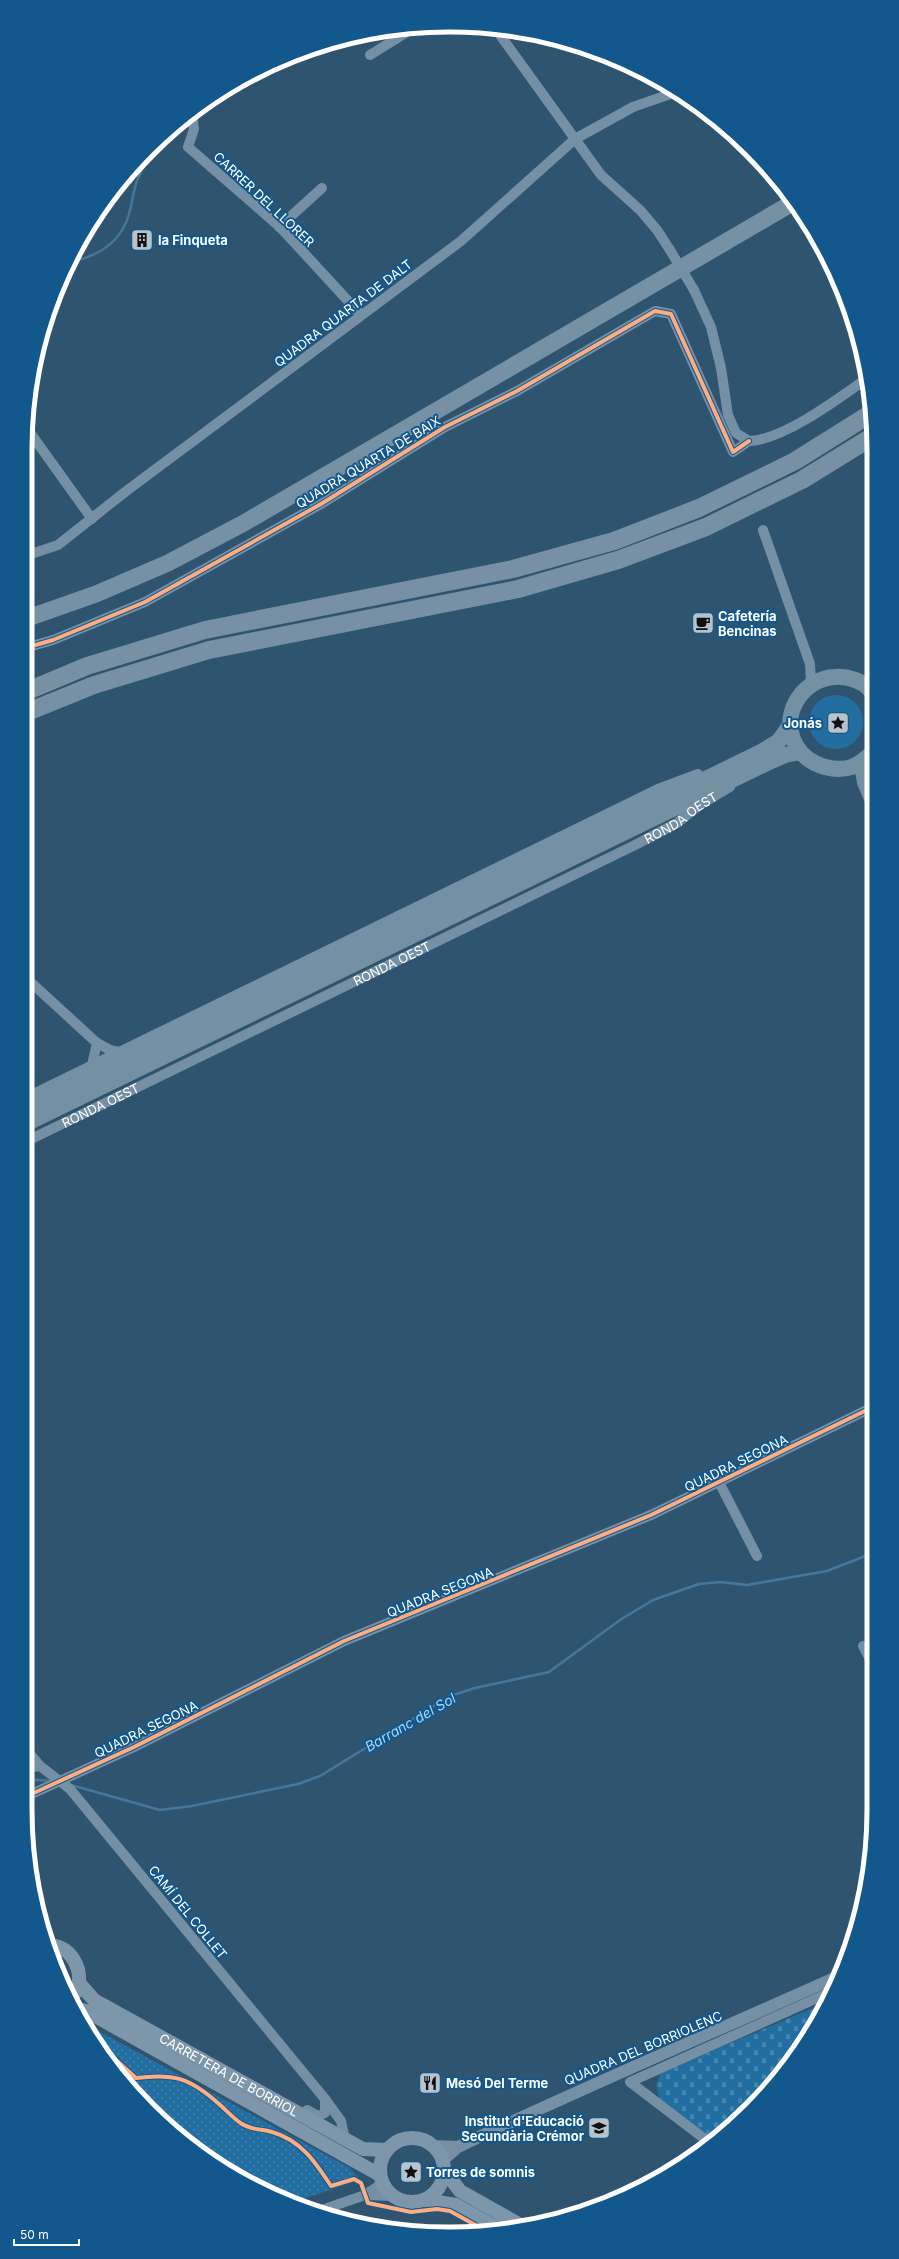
<svg xmlns="http://www.w3.org/2000/svg" width="899" height="2259" font-family="Inter,sans-serif">
<style>
.grass{fill:#236ea1}
.cemetery{fill:url(#cemetery-stones)}
.park{fill:url(#park-dots)}
.lines{fill:none;stroke-linecap:round;stroke-linejoin:round}
.stream{stroke:#45779d;stroke-width:2.5}
.minor{stroke:#7590a5;stroke-width:10}
.tertiary{stroke:#7590a5;stroke-width:12}
.secondary{stroke:#7d96a9;stroke-width:14}
.primary{stroke:#7490a3;stroke-width:16}
.trunk{stroke:#7690a4;stroke-width:17}
.motorway{stroke:#7790a4;stroke-width:18}
.minor-bridge{stroke:#7590a5;stroke-width:10}
.cycleway-casing{stroke:#12588c;stroke-width:6}
.cycleway{stroke:#ffac80;stroke-width:4}
.labels{text-anchor:middle;dominant-baseline:central;stroke-width:4;stroke-linejoin:round;paint-order:stroke}
.street-label{font-size:13px;fill:#fff;stroke:#12588c}
.poi-label{font-size:13px;font-weight:bold;fill:#fff;stroke:#12588c;text-anchor:start}
.water-label{font-size:14px;font-style:italic;fill:#a5d7f8;stroke:#12588c}
.rim{fill:none;stroke:#fff;stroke-width:5}
</style>
<defs>
<pattern id="cemetery-stones" width="16" height="16" patternUnits="userSpaceOnUse"><rect width="16" height="16" fill="#236ea1"/><path d="M2 7V4a2 2 0 0 1 4 0v3zM10 15v-3a2 2 0 0 1 4 0v3z" fill="#4484af"/></pattern>
<pattern id="park-dots" width="8" height="8" patternUnits="userSpaceOnUse"><rect width="8" height="8" fill="#236ea1"/><path d="M2 2h.1M6 6h.1" fill="none" stroke="#4484af" stroke-width="1.8" stroke-linecap="round"/></pattern>
</defs>
<rect width="100%" height="100%" fill="#2e5470"/>
<path class="grass" d="M809 722a27 27 0 1 1 54 0a27 27 0 1 1-54 0Z"/>
<path class="cemetery" d="M 827,2002 L 786,2068 L 730,2128 L 714,2140 L 659,2098 L 656,2085 L 661,2073 Z"/>
<path class="park" d="M 82,2022 L 350,2168 L 361,2180 L 293,2202 L 237,2177 L 174,2132 L 155,2104 L 98,2045 Z"/>
<g class="lines">
<path class="stream" d="M 71,262 C 98,256 121,243 129,214 C 132,204 133,192 137,181 C 143,165 155,151 165,137
M 25,1779 L 51,1781
M 71,1785 L 160,1810 L 192,1806 L 298,1784 L 320,1776 L 450,1696 L 475,1688 L 549,1672 L 620,1620 L 653,1600 L 699,1584 L 720,1582 L 747,1585 L 827,1571 L 873,1553"/>
<g class="minor">
<path d="M 495,28 L 601,175 L 640,210 L 657,230 L 670,250"/>
<path d="M 388,31 L 396,39"/>
<path d="M 370,55 L 415,27"/>
<path d="M 192,112 L 194,129 L 188,147 L 281,228 L 361,315"/>
<path d="M 279,227 L 322,188"/>
<path d="M 694,290 L 711,327 L 721,368 L 728,415 L 736,433 L 749,441 C 783,440 838,399 866,379"/>
<path d="M 26,427 L 92,519"/>
<path d="M 763,530 L 810,664 L 811,683"/>
<path d="M 25,556 L 58,545 L 125,492 L 461,241 L 575,139 L 633,107 L 676,92"/>
<path d="M 25,648 L 53,640 L 145,602 L 321,504 L 445,427 L 517,391 L 655,311 L 671,314 L 733,452 L 749,441"/>
<path d="M 859,764 L 862,783 L 871,804"/>
<path d="M 25,977 L 97,1043 L 110,1050 L 119,1052"/>
<path d="M 92,1065 L 97,1043"/>
<path d="M 25,1098 L 658,789 L 698,774"/>
<path id="s1" d="M 25,1142 L 635,845 L 677,823 L 698,806 L 730,787"/>
<path d="M 719,1482 L 757,1556"/>
<path d="M 863,1646 L 874,1667"/>
<path d="M 25,1748 L 40,1766 L 70,1789 L 325,2099 L 341,2121 L 345,2139"/>
<path d="M 25,1768 L 40,1766"/>
<path d="M 25,1797 L 134,1747 L 344,1641 L 651,1515 L 873,1407"/>
<path d="M 307,2110 L 318,2116 L 325,2113 L 325,2099"/>
<path d="M 710,2143 L 630,2082 L 833,1991"/>
<path d="M 365,2195 L 393,2196"/>
<path d="M 316,2212 L 365,2195 L 383,2183"/>
</g>
<path class="tertiary" d="M 434,2146 L 458,2147
M 443,2160 L 458,2147 C 584,2087 712,2033 839,1976"/>
<g class="secondary">
<path d="M 48,1946 C 73,1942 90,1981 71,1998"/>
<path id="s2" d="M 79,1983 L 94,2000 L 363,2149 L 387,2150"/>
<path d="M 76,2008 L 88,2012 L 380,2175"/>
<circle cx="412" cy="2170" r="32"/>
<path d="M 445,2171 L 460,2191 L 524,2227"/>
<path d="M 425,2200 L 456,2205 L 501,2230"/>
</g>
<path class="primary" d="M 871,691 C 864,681 847,676 835,677 C 805,678 782,710 793,739 C 801,761 826,772 848,768 C 858,766 864,760 871,754
M 25,1111 L 761,752 L 779,741 L 790,725
M 25,1124 L 767,763 L 785,755 L 800,752"/>
<path class="trunk" d="M 25,619 L 96,594 L 168,563 L 244,523 L 794,202"/>
<path class="motorway" d="M 25,692 L 87,666 L 205,630 L 513,569 L 614,541 L 699,508 L 795,461 L 870,414
M 25,713 L 94,685 L 209,650 L 518,589 L 618,560 L 706,527 L 802,480 L 870,438"/>
<path class="minor-bridge" d="M 670,250 L 694,290"/>
<g class="cycleway-casing">
<path id="cycleway" d="M 25,648 L 53,640 L 145,602 L 321,504 L 445,427 L 517,391 L 655,311 L 671,314 L 733,452 L 749,441
M 25,1797 L 134,1747 L 344,1641 L 651,1515 L 873,1407
M 96,2042 L 136,2078 C 174,2073 190,2078 219,2104 C 227,2111 234,2119 242,2124 C 252,2130 261,2129 272,2132 C 301,2140 316,2163 331,2186 L 354,2179 L 361,2183 L 368,2203 L 411,2212 L 437,2209 L 450,2211 L 488,2232"/>
</g>
<use href="#cycleway" class="cycleway"/>
</g>
<defs>
<g id="building-square" transform="scale(1.15)"><rect x="-9" y="-9" width="18" height="18" rx="4" fill="#b6c3cd" stroke="#12588c"/><path d="M-4-6H4V6H1V3H-1V6H-4ZM-2.5-4.3h1.7v1.8h-1.7ZM.8-4.3h1.7v1.8H.8ZM-2.5-1h1.7V.8h-1.7ZM.8-1h1.7V.8H.8Z" fill="#111"/></g>
<g id="cafe-square" transform="scale(1.15)"><rect x="-9" y="-9" width="18" height="18" rx="4" fill="#b6c3cd" stroke="#12588c"/><path d="M-5.5-4.5H6V0H3Q3 3.5 0 3.5H-2.5Q-5.5 3.5-5.5 0ZM3-3.2v2h1.7v-2ZM-6 4.5H4V6H-6Z" fill="#111"/></g>
<g id="sight-square" transform="scale(1.15)"><rect x="-9" y="-9" width="18" height="18" rx="4" fill="#b6c3cd" stroke="#12588c"/><path d="M0-6L1.8-2.2L6-1.7L2.9 1.2L3.7 5.4L0 3.3L-3.7 5.4L-2.9 1.2L-6-1.7L-1.8-2.2Z" fill="#111"/></g>
<g id="restaurant-square" transform="scale(1.15)"><rect x="-9" y="-9" width="18" height="18" rx="4" fill="#b6c3cd" stroke="#12588c"/><path d="M-5-6h1v4h1v-4h1v4h1v-4h1v5L-1.5 .5V6h-2V.5L-5-1ZM5-6V6H3V1.5H1.5Q1.5-4 5-6Z" fill="#111"/></g>
<g id="school-square" transform="scale(1.15)"><rect x="-9" y="-9" width="18" height="18" rx="4" fill="#b6c3cd" stroke="#12588c"/><path d="M0-5L7-2L0 1L-7-2ZM-4 1L0 2.5L4 1V4Q0 6-4 4Z" fill="#111"/></g>
</defs>
<g fill-rule="evenodd">
<use href="#building-square" x="142" y="240"/>
<use href="#cafe-square" x="703" y="623"/>
<use href="#sight-square" x="838" y="723"/>
<use href="#restaurant-square" x="430" y="2083"/>
<use href="#school-square" x="599" y="2128"/>
<use href="#sight-square" x="411" y="2172"/>
</g>
<g class="labels">
<g class="street-label">
<text transform="translate(264 199) rotate(43)">CARRER DEL LLORER</text>
<text transform="translate(343 313) rotate(-37)">QUADRA QUARTA DE DALT</text>
<text transform="translate(368 462) rotate(-31)">QUADRA QUARTA DE BAIX</text>
<text stroke="none"><textPath href="#s1" startOffset="732">RONDA OEST</textPath></text>
<text stroke="none"><textPath href="#s1" startOffset="408">RONDA OEST</textPath></text>
<text stroke="none"><textPath href="#s1" startOffset="84">RONDA OEST</textPath></text>
<text transform="translate(736 1463) rotate(-26)">QUADRA SEGONA</text>
<text transform="translate(440 1592) rotate(-22)">QUADRA SEGONA</text>
<text transform="translate(146 1729) rotate(-26)">QUADRA SEGONA</text>
<text transform="translate(188 1912) rotate(51)">CAMÍ DEL COLLET</text>
<text transform="translate(643 2048) rotate(-23)">QUADRA DEL BORRIOLENC</text>
<text stroke="none"><textPath href="#s2" startOffset="177">CARRETERA DE BORRIOL</textPath></text>
</g>
<g class="poi-label">
<text x="158" y="240">la Finqueta</text>
<text x="718" y="616">Cafetería<tspan x="718" dy="15">Bencinas</tspan></text>
<text x="822" y="723" text-anchor="end">Jonás</text>
<text x="446" y="2083">Mesó Del Terme</text>
<text x="584" y="2121" text-anchor="end">Institut d'Educació<tspan x="584" dy="15">Secundària Crémor</tspan></text>
<text x="426" y="2172">Torres de somnis</text>
</g>
<g class="water-label">
<text transform="translate(410 1722) rotate(-30)">Barranc del Sol</text>
</g>
</g>
<path d="M0 0H899V2259H0ZM449 32H450A417 417 0 0 1 867 449V1810A417 417 0 0 1 450 2227H449A417 417 0 0 1 32 1810V449A417 417 0 0 1 449 32Z" fill="#12588c" fill-rule="evenodd"/>
<path class="rim" d="M449 32H450A417 417 0 0 1 867 449V1810A417 417 0 0 1 450 2227H449A417 417 0 0 1 32 1810V449A417 417 0 0 1 449 32Z"/>
<path d="M14 2239v6h65v-6" fill="none" stroke="#ffffff" stroke-width="2"/>
<text x="20" y="2239" font-size="12" fill="#ffffff" stroke="#12588c" stroke-width="3" paint-order="stroke">50 m</text>
</svg>
